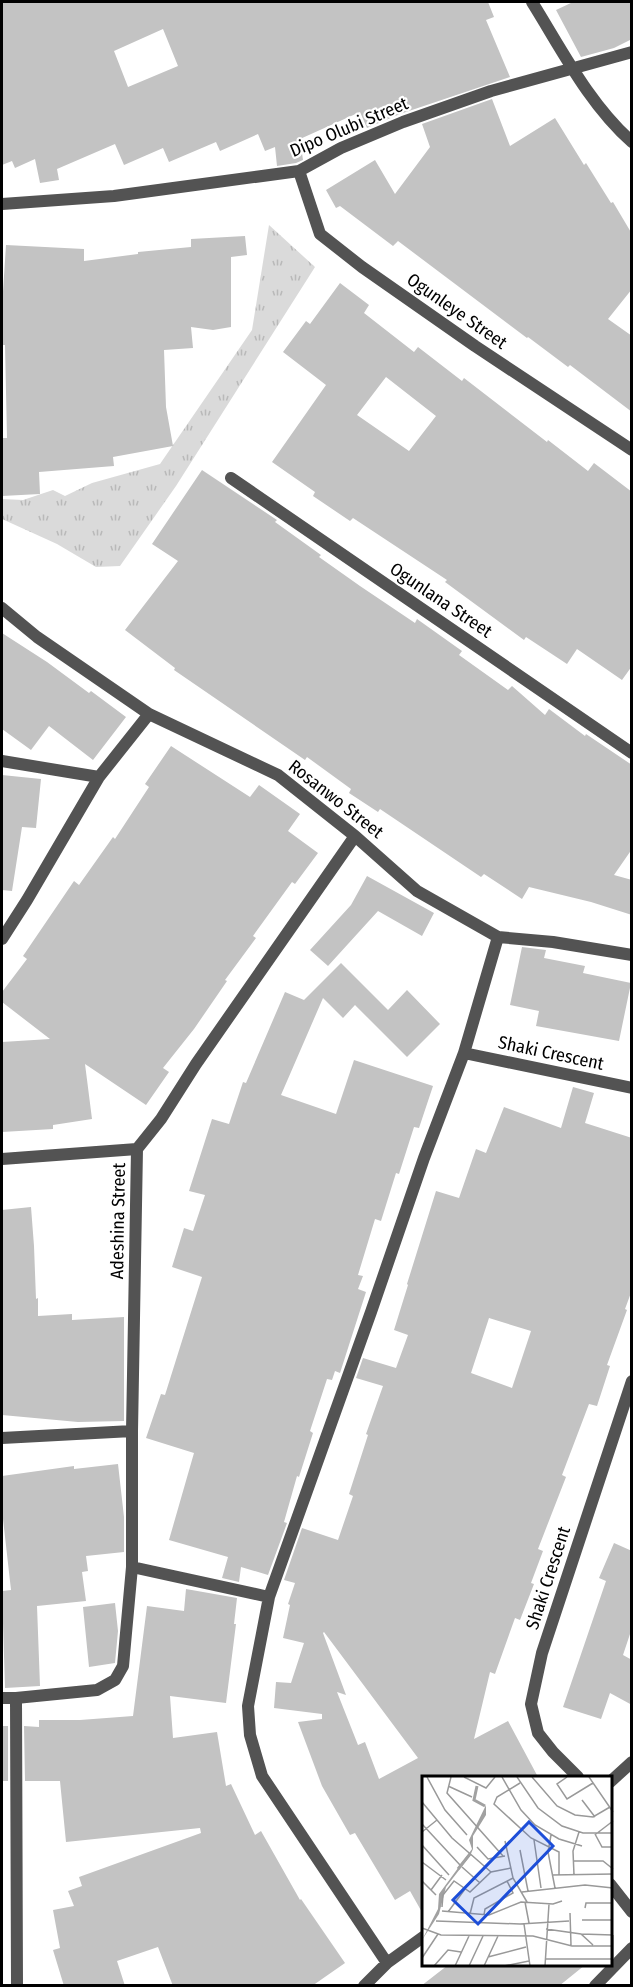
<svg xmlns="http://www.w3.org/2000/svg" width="633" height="1987" font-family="'Fira Sans Condensed',sans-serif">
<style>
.grass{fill:url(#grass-tufts)}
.building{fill:#c3c3c3;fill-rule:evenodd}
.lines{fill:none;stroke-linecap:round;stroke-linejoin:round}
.street{stroke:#535353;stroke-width:12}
.labels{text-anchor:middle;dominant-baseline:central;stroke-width:4.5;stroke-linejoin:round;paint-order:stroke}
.street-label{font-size:18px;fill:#000;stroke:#fff}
.inset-river{fill:none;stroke:#a1a1a1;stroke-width:3}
.inset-road{fill:none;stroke:#999;stroke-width:1.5}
.view{fill:#1d4ed8;fill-opacity:0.15;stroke:#1d4ed8;stroke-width:3}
.inset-edge{fill:none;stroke:#000;stroke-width:3}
</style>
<defs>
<pattern id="grass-tufts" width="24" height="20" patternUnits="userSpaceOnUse" patternTransform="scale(1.5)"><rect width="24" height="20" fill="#dadada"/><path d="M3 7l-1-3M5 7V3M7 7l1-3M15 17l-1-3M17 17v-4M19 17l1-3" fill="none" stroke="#b9b9b9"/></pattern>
</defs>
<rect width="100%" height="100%" fill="#fff"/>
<path class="grass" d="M 269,225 L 315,267 L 176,486 L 120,566 L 96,567 L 57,544 L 2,519 L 2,499 L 23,500 L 53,490 L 65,496 L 92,483 L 160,464 L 252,330 Z"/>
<path class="building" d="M 2,2 L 488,2 L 494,17 L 486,20 L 510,77 L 400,114 L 367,128 L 360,112 L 300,139 L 303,160 L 296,163 L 277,166 L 275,147 L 265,151 L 258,134 L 220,151 L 216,142 L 169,162 L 163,148 L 124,165 L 115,144 L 57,169 L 59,180 L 40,183 L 35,159 L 15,168 L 12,161 L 2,165 ZM 163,29 L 178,66 L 128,87 L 114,51 Z
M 573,2 L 632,2 L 632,39 L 614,48 L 581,57 L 556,10 Z
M 492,99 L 510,146 L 555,118 L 584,165 L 586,163 L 611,203 L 613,202 L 632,234 L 632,289 L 608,319 L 632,336 L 632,412 L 570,365 L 568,367 L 528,337 L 527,338 L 398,241 L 393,246 L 340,206 L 336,208 L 326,190 L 375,160 L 395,194 L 430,147 L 422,124 Z
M 245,236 L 247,255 L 231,257 L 231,327 L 213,330 L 191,327 L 193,348 L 164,350 L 166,407 L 173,446 L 113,457 L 114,466 L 39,472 L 40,494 L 2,496 L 2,438 L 7,438 L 5,345 L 2,345 L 2,307 L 6,245 L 84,249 L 84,261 L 138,254 L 138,252 L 191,247 L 191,239 Z
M 340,283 L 369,305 L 364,313 L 414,352 L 418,347 L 462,381 L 464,378 L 547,442 L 548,440 L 588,471 L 594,463 L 632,492 L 632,666 L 622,680 L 577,649 L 567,664 L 526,637 L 524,640 L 445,582 L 447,580 L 353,518 L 350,521 L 313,496 L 315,492 L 272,462 L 326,385 L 283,352 L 306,321 L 310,324 ZM 386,377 L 436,416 L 409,451 L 357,415 Z
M 202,470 L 277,520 L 275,522 L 321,555 L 319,557 L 360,586 L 415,623 L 417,619 L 462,651 L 459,655 L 508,690 L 512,686 L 545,715 L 549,709 L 585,736 L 586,734 L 632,765 L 632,849 L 614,875 L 632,880 L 632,915 L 591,902 L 529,887 L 522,899 L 484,874 L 481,877 L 380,809 L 378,812 L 349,793 L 351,789 L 307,757 L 305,760 L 174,670 L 175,668 L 125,630 L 178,561 L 152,544 Z
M 2,633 L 47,662 L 89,693 L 91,691 L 126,717 L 93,760 L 49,726 L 31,750 L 2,729 Z
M 171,746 L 250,797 L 259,785 L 300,814 L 288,831 L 318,853 L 295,884 L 292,882 L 253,936 L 256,938 L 225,980 L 227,981 L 194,1029 L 163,1068 L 169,1072 L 146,1105 L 85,1064 L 92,1119 L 53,1125 L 53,1129 L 2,1132 L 2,1042 L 50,1039 L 2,1002 L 2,992 L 27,959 L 23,956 L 74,881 L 79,885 L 113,837 L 115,839 L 149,787 L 145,784 Z
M 2,775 L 41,779 L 36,828 L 22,827 L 12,891 L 2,890 Z
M 367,876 L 434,913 L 422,936 L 378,911 L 328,966 L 310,950 L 351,905 Z
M 522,947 L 546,950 L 544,958 L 585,966 L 583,973 L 631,983 L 619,1041 L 536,1026 L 539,1011 L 510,1005 Z
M 341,963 L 388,1010 L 407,990 L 440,1024 L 407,1057 L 355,1005 L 343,1018 L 323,998 L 281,1095 L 336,1114 L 354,1060 L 433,1086 L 419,1128 L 414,1127 L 399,1174 L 396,1173 L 381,1221 L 375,1219 L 358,1275 L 363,1276 L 358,1289 L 366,1292 L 340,1373 L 335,1371 L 332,1380 L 327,1379 L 310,1431 L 313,1433 L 299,1477 L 297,1476 L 284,1522 L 287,1523 L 268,1575 L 241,1567 L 239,1582 L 222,1578 L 228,1557 L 169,1540 L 194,1453 L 146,1438 L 161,1394 L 165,1395 L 202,1277 L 172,1267 L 184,1228 L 193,1231 L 205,1195 L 189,1191 L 212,1119 L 229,1124 L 243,1082 L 246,1083 L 285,992 L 304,1000 Z
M 573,1087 L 594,1093 L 585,1123 L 632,1138 L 632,1290 L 625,1309 L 627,1310 L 607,1365 L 610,1366 L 597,1406 L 589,1404 L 562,1475 L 566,1477 L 538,1549 L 543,1551 L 531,1583 L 534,1584 L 520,1620 L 515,1618 L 495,1674 L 490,1672 L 474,1739 L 508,1721 L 538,1777 L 423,1777 L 423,1914 L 410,1891 L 395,1900 L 355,1833 L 350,1835 L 322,1786 L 298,1722 L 322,1719 L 322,1714 L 274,1708 L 276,1682 L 291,1683 L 304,1643 L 283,1638 L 290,1605 L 288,1604 L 295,1583 L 284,1580 L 302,1528 L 338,1540 L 353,1496 L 349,1494 L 368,1435 L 366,1434 L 383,1386 L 356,1378 L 363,1358 L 396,1368 L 408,1335 L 394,1330 L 408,1285 L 407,1284 L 436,1191 L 459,1198 L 476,1149 L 486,1153 L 504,1107 L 561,1128 ZM 489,1318 L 531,1331 L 512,1388 L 471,1373 ZM 324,1632 L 418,1758 L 379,1779 L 365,1742 L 358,1745 L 337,1692 L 346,1695 L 323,1633 Z
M 31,1207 L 34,1246 L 36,1299 L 38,1298 L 38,1316 L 72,1314 L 72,1320 L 124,1317 L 124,1421 L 78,1422 L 2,1415 L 2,1210 Z
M 118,1464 L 124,1517 L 124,1552 L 86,1556 L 88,1571 L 82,1572 L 86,1601 L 37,1606 L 40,1686 L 5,1688 L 2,1591 L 11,1590 L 2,1510 L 2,1476 L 74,1466 L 74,1469 Z
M 614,1543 L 632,1551 L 632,1628 L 623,1655 L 632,1660 L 632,1705 L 610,1693 L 601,1719 L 563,1707 L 606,1581 L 599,1578 Z
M 186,1589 L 237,1598 L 234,1624 L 236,1624 L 226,1703 L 170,1696 L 173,1738 L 217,1732 L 226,1786 L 231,1784 L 255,1835 L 261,1831 L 300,1900 L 301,1899 L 345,1963 L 312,1986 L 173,1986 L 158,1947 L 117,1961 L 125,1986 L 64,1986 L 53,1950 L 60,1948 L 53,1910 L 74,1906 L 68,1891 L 82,1886 L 79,1877 L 201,1833 L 200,1828 L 66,1842 L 60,1781 L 25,1781 L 24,1726 L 39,1727 L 39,1720 L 80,1720 L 133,1716 L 147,1606 L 184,1611 Z
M 115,1603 L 118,1631 L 115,1663 L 89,1667 L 83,1607 Z
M 2,1726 L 8,1726 L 8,1781 L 2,1781 Z
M 448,1965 L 585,1965 L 559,1986 L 421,1986 Z"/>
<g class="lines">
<path class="street" d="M 532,2 C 562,50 589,104 632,142
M 299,171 L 320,234 L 362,267 L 475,346 L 632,450
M 2,204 L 114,196 L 299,171 L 341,148 L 403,122 L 491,91 L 632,52
M 231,478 L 632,753
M 2,608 L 37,637 L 149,714 L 278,775 L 355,836 L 417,891 L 498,937 L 553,942 L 632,955
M 2,761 L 99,777
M 2,939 L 27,900 L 99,777 L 149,714
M 464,1053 L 632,1088
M 2,1159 L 137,1149
M 2,1438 L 132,1431
M 132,1567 L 269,1597
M 2,1698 L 16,1698 L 97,1690 L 115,1680 L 123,1666 L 132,1567 L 132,1431 L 137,1149 L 161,1119 L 196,1064 L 355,836
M 16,1698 L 17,1986
M 578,1777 L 553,1752 L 538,1733 L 531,1704 L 542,1653 L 632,1381
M 610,1782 L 632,1762
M 610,1884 L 632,1912
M 387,1963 L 262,1776 L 250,1735 L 248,1706 L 269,1597 L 371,1312 L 424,1158 L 464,1053 L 498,937
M 364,1986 L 387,1963 L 423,1937
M 595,1986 L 632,1948"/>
</g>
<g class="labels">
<g class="street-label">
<text transform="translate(349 127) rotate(-23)">Dipo Olubi Street</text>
<text transform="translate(457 311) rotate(35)">Ogunleye Street</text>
<text transform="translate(441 600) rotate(34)">Ogunlana Street</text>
<text transform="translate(336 799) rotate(38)">Rosanwo Street</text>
<text transform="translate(551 1053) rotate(12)">Shaki Crescent</text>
<text transform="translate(118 1221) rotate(-89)">Adeshina Street</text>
<text transform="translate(548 1578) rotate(-72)">Shaki Crescent</text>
</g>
</g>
<g transform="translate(422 1776)">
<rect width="190" height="190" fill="#fff"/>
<path d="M 64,29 L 64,39 L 51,60 L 51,73 L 48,80 L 24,111 L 17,138 L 0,164 L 16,133 L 17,118 L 50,73 L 47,64 Z" fill="#a1a1a1"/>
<path class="inset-river" d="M 55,10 L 52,24 L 63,30M 36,93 L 48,78"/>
<path class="inset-road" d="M 5,1 L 23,34 L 45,59M 29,1 L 25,17 L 81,80M 42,1 L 64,12 L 73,1M 80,1 L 99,34 L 113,49 L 137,63 L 160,70M 95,1 L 116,32 L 140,50 L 161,57 L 191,57M 110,1 L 135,30 L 153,39 L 171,41 L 188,31M 145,1 L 135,8 L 145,23 L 171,7M 167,1 L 191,36M 98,7 L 75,21 L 72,28 L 109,62 L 137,76 L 137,99M 26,10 L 50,21M 160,24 L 173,41M 0,26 L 30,62 L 69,96M 0,48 L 38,89M 0,56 L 15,44M 173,58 L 180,71 L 191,71M 174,58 L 191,45M 129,59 L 126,76 L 133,112M 112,64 L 119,112M 83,65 L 91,102 L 105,126M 0,69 L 27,99M 55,71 L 66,83 L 83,80M 98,74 L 106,115M 151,85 L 181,85 L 191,93M 0,86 L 24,104M 40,91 L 58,107M 130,99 L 191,98M 152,99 L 151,75 L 157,56M 0,105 L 14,119M 9,114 L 20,99M 100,116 L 163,109 L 191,112M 103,126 L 107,147M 20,131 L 21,119 L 32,105 L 48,116 L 69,96 L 89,92M 163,132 L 164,127 L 191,127M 20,135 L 67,139 L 99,126 L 131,128 L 140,125M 26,136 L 43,113M 148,137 L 149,169M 48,138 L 52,122 L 91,102M 62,139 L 63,133 L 91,117 L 85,105M 160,144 L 191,144M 14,145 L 98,148 L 147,145M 102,148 L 108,190M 0,152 L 19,159 L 111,160 L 150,170 L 190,170M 124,153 L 159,158 L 171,169M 159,158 L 191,159M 191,159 L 191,182M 66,181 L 104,171M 0,182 L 16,158M 123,183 L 191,183M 12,190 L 26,174 L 39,176M 33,190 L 47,160M 47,190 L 61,160M 62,190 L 76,160M 82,190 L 107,185M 123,190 L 127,128"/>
<path class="view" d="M 107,46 L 131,70 L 56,148 L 31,124 Z"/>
<rect width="190" height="190" class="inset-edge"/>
</g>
<rect width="633" height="1987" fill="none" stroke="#000000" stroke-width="6"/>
</svg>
